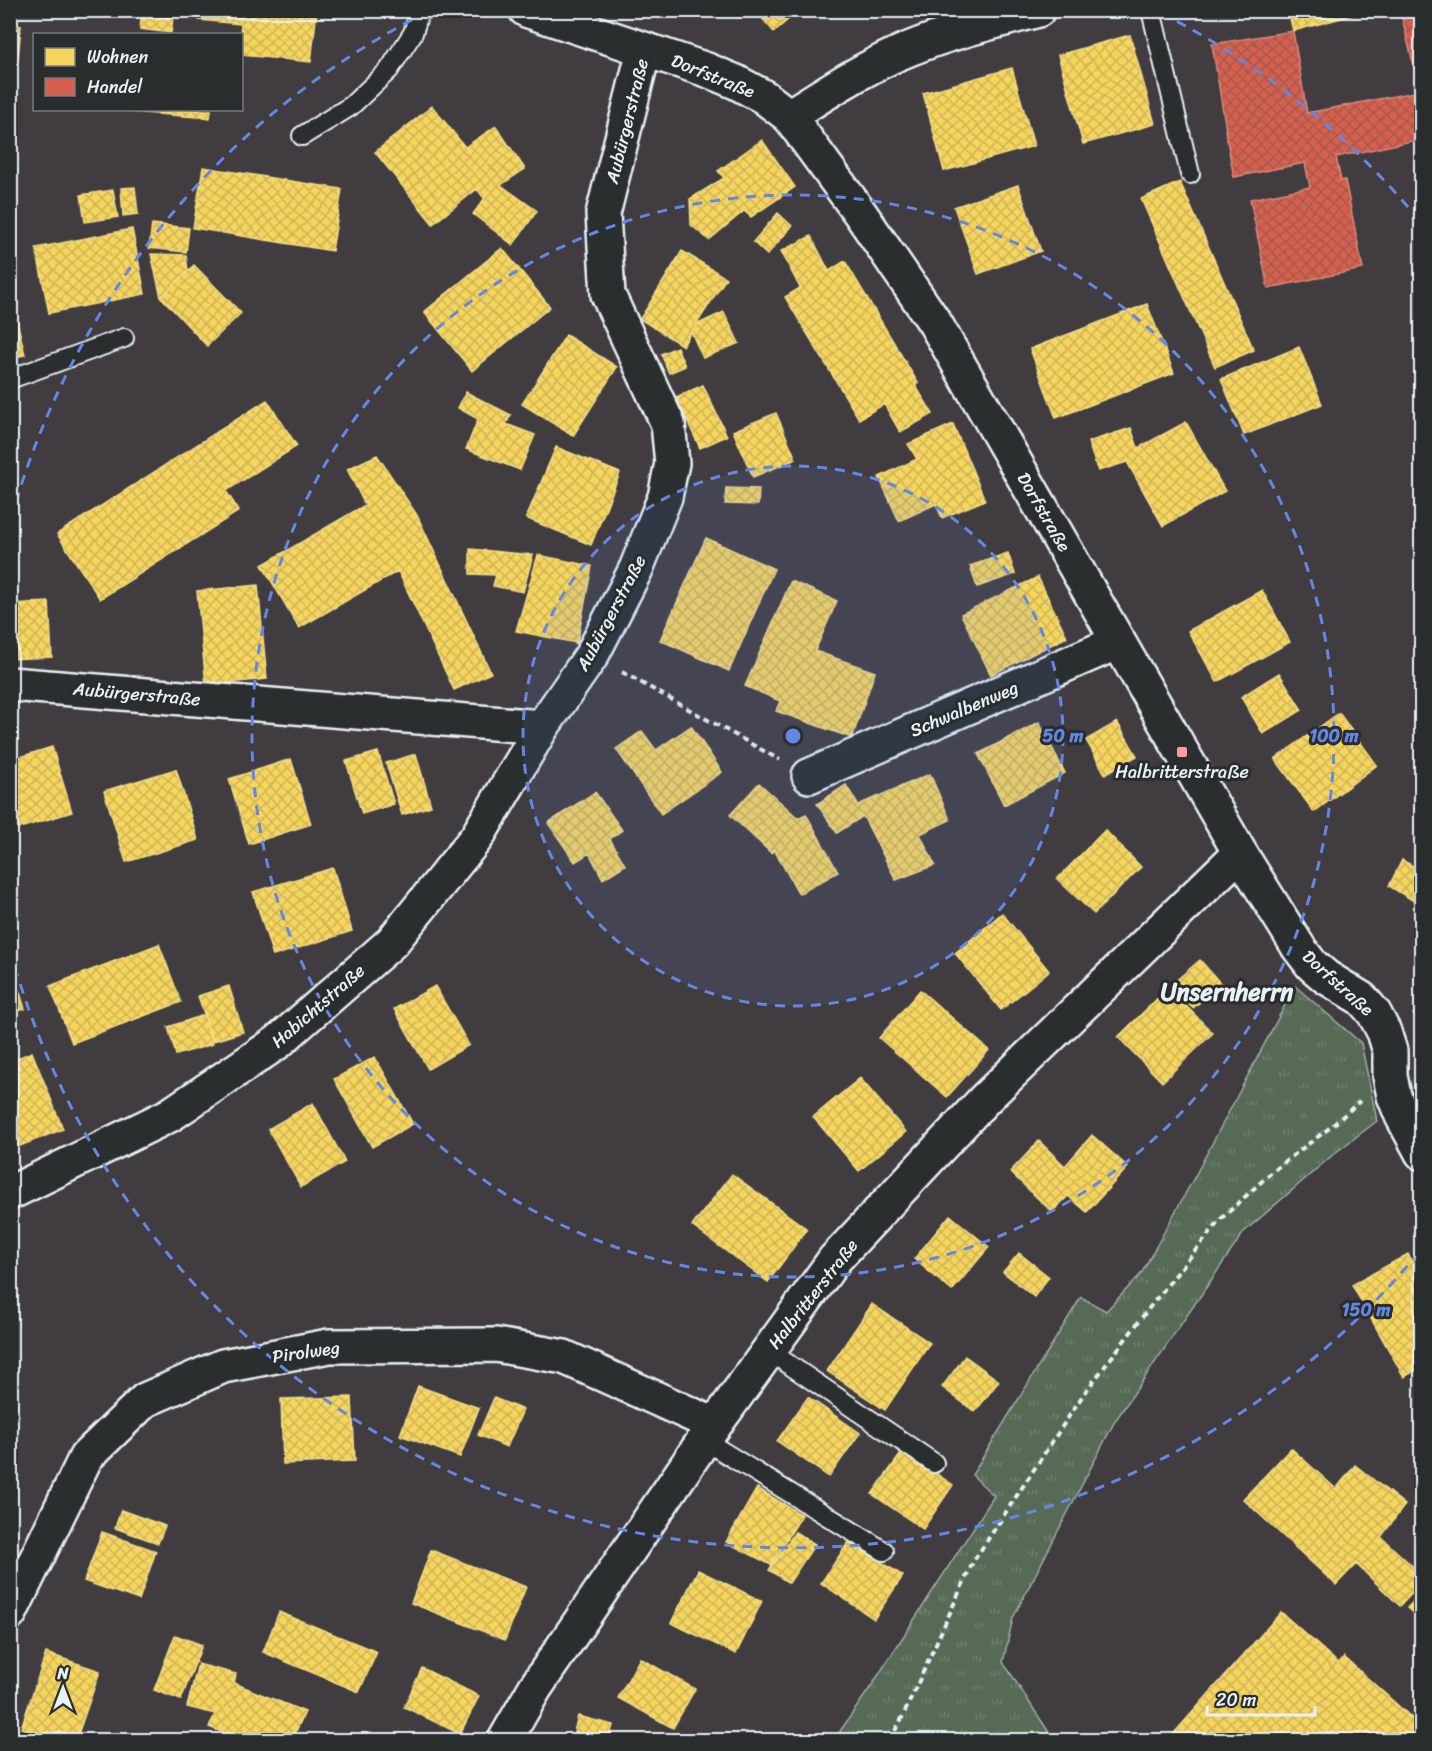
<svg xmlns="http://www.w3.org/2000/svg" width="1432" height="1751" font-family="Sriracha,sans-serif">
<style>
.grass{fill:url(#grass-tufts);stroke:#9faea7;stroke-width:1.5}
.homes{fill:url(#homes-cross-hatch);stroke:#f2dd8b;stroke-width:1.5}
.shops{fill:url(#shops-cross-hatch);stroke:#db8c80;stroke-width:1.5}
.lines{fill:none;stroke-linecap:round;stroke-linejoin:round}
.lane-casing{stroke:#e8f1f8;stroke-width:22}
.street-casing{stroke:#e8f1f8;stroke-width:38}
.path{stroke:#e8f1f8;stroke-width:4;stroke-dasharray:6 4.5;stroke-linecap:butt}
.lane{stroke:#2a2d2e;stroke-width:18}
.street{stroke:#2a2d2e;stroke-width:33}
.ring{fill:none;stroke:#6487e3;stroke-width:3;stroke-dasharray:10 8}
.poi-dot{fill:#ff9aa2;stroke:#2a2d2e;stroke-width:2}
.labels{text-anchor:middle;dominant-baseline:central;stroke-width:6;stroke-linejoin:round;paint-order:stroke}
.street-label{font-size:18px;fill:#e8f1f8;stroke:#2a2d2e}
.poi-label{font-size:18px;fill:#e8f1f8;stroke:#2a2d2e}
.district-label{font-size:24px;font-weight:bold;fill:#e8f1f8;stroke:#2a2d2e}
.centre{fill:#6487e3;stroke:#2a2d2e;stroke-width:3}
.ring-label{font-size:18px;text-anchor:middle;font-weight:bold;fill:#6487e3;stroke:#2a2d2e;stroke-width:6;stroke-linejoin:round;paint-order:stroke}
</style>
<defs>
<pattern id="grass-tufts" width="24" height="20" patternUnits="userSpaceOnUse" patternTransform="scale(1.5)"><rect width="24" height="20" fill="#566b56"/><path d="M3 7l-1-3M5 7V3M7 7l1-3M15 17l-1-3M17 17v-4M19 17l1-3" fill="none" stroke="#6e816f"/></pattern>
<pattern id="homes-cross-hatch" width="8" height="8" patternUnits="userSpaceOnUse" patternTransform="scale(1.5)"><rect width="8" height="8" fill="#f6d55c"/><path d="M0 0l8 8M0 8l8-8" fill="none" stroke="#cab258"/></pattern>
<pattern id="shops-cross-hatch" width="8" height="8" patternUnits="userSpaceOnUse" patternTransform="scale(1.5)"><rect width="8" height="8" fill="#d6604d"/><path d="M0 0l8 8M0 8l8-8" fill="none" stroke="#a4584c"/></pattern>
</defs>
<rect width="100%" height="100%" fill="#403c3f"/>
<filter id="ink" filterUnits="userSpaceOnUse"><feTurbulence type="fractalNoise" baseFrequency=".0167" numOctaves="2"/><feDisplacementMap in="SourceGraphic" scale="12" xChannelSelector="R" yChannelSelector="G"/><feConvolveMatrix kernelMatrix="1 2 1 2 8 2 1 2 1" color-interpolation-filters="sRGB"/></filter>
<g filter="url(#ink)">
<path class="grass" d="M 1295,986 L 1361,1043 L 1377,1121 L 1335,1153 L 1244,1232 L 1115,1421 L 1013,1618 L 1003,1662 L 1054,1740 L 834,1740 L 872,1685 L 994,1496 L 972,1475 L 1081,1297 L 1106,1311 L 1141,1274 L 1195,1176 Z"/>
<path class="homes" d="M 142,10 L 174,10 L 171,33 L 140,29 Z
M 200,10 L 317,10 L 311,62 L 242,55 L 242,34 L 240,34 L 241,24 L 199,20 Z
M 755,10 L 799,10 L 774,32 Z
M 1288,10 L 1366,10 L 1367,11 L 1293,31 Z
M 10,25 L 21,26 L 18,59 L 10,59 Z
M 1130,35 L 1155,124 L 1083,144 L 1058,55 Z
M 1012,68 L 1034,146 L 944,171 L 923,93 Z
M 432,106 L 465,147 L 496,126 L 525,169 L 501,185 L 537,211 L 513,245 L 473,214 L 487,195 L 484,198 L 477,189 L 433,224 L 375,152 Z
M 132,110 L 211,110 L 210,118 L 131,112 Z
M 762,140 L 795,187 L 751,217 L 744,211 L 709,240 L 691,225 L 690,199 L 724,178 L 718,171 Z
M 203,167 L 342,189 L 332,251 L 193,228 Z
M 1180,182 L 1254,350 L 1215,367 L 1141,199 Z
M 1018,185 L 1041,251 L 978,274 L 954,207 Z
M 135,187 L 138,214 L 123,216 L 121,188 Z
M 113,190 L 118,217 L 85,222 L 81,195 Z
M 778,213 L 792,226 L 767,255 L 753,242 Z
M 152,224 L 189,228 L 186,252 L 149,248 Z
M 132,229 L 145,294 L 49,313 L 36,248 Z
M 811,236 L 829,271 L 845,261 L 918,383 L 915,385 L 933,414 L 900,432 L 884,404 L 859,419 L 785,297 L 800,288 L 781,251 Z
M 502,248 L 550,307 L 472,371 L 424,312 Z
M 682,251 L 726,278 L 696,325 L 724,312 L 739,343 L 703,358 L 691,332 L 683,346 L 640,319 Z
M 151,254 L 186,255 L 188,271 L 161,297 Z
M 194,265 L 241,313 L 207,346 L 161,297 Z
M 10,291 L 25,355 L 10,358 Z
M 1147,304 L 1174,373 L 1056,418 L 1030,349 Z
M 566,335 L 617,367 L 573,436 L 522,404 Z
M 677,347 L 685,366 L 669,373 L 661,354 Z
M 1299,347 L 1322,404 L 1244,435 L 1221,379 Z
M 703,385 L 727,436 L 700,448 L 676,397 Z
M 466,392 L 511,415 L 506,424 L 535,435 L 520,470 L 466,449 L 478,419 L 458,408 Z
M 267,400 L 297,446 L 226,491 L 239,511 L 100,599 L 57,534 Z
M 776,413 L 796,459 L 753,477 L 733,431 Z
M 1186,422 L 1225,491 L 1163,526 L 1127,462 L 1098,471 L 1088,442 L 1131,428 L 1138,448 Z
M 953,424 L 985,500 L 942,518 L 936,504 L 899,521 L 879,477 L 917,459 L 908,444 Z
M 556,447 L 620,473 L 591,545 L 526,518 Z
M 377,455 L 417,515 L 491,673 L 454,690 L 398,571 L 299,628 L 262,565 L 365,505 L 347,469 Z
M 726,488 L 759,489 L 758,505 L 725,504 Z
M 706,538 L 774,569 L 729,671 L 660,640 Z
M 470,549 L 533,555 L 523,592 L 493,586 L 496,575 L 470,574 Z
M 1008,553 L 1015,574 L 977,587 L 970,566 Z
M 538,555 L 592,566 L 577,643 L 516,631 Z
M 1038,577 L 1067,637 L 991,675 L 961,614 Z
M 791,581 L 837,601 L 815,651 L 875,672 L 852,738 L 776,711 L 780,701 L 745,686 Z
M 258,585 L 267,679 L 206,685 L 197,591 Z
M 1262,590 L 1290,642 L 1217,682 L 1188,631 Z
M 49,602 L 52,657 L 10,659 L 10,604 Z
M 1279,673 L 1302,710 L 1263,734 L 1241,697 Z
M 1339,713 L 1377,765 L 1314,812 L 1275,759 Z
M 1039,722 L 1065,773 L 1004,805 L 978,754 Z
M 1117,722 L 1137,756 L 1105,774 L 1086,740 Z
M 691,726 L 722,772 L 661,814 L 616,749 L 642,731 L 656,750 Z
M 52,747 L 72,812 L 10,831 L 10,760 Z
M 378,752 L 394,804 L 362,814 L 346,761 Z
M 416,754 L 431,806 L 402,815 L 386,763 Z
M 291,759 L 311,824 L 249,844 L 229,779 Z
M 176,769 L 198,840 L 126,862 L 104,791 Z
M 930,774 L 950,820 L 920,834 L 935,865 L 896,880 L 863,816 L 837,833 L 817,804 L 846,785 L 858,805 Z
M 759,783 L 798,818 L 806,814 L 838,872 L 799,894 L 774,850 L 771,853 L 730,815 Z
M 595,792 L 622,830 L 610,839 L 625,865 L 603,879 L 589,853 L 575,862 L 548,823 Z
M 1105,830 L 1141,867 L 1094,914 L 1057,879 Z
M 1402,860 L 1422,871 L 1422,906 L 1389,886 Z
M 333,868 L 352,931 L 273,956 L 253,892 Z
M 1002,913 L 1049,971 L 1001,1010 L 955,953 Z
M 159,944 L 181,1002 L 72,1043 L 50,986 Z
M 1200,960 L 1221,984 L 1193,1008 L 1172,984 Z
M 10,967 L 12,967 L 25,1009 L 10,1013 Z
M 229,986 L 243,1032 L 213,1041 L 198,996 Z
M 435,986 L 469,1045 L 428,1069 L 394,1009 Z
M 1168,988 L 1213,1033 L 1162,1082 L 1118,1037 Z
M 920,990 L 989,1050 L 947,1097 L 879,1038 Z
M 204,1015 L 213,1044 L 176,1055 L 168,1027 Z
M 32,1052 L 63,1129 L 10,1150 L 10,1061 Z
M 375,1057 L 413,1124 L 372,1147 L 334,1079 Z
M 860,1078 L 906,1132 L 859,1171 L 813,1117 Z
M 313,1103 L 345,1162 L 301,1187 L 268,1129 Z
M 1092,1135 L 1128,1167 L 1087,1212 L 1068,1196 L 1052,1212 L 1010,1172 L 1039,1141 L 1065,1166 Z
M 732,1174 L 807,1229 L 768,1282 L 692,1226 Z
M 950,1215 L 989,1247 L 952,1291 L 914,1259 Z
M 1019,1253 L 1049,1277 L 1034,1297 L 1003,1272 Z
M 1408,1254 L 1422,1278 L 1422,1367 L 1404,1377 L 1352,1285 Z
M 872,1304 L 930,1343 L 885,1410 L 827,1371 Z
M 965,1356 L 999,1381 L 975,1412 L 942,1387 Z
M 418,1386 L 479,1408 L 460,1457 L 400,1435 Z
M 352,1397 L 355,1461 L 283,1464 L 281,1399 Z
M 808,1397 L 860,1433 L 829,1477 L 777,1441 Z
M 494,1398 L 523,1410 L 507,1447 L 478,1435 Z
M 1291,1448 L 1336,1489 L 1355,1465 L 1405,1505 L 1381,1537 L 1422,1575 L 1422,1583 L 1400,1606 L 1356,1564 L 1336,1585 L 1243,1499 Z
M 903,1451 L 953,1485 L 923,1529 L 872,1494 Z
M 757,1488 L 802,1515 L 771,1565 L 726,1542 Z
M 121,1510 L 165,1526 L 158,1543 L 115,1528 Z
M 102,1532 L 156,1551 L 139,1600 L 84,1581 Z
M 795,1532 L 815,1544 L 789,1583 L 769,1570 Z
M 849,1541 L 903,1576 L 874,1619 L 821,1583 Z
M 431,1550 L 526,1587 L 505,1640 L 411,1603 Z
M 698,1570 L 762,1601 L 736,1654 L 671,1623 Z
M 1422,1593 L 1422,1621 L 1407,1608 Z
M 279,1612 L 377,1652 L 359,1692 L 263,1652 Z
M 1281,1612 L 1338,1663 L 1344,1657 L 1422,1727 L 1422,1730 L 1412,1740 L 1168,1740 Z
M 175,1635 L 202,1645 L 181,1700 L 154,1690 Z
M 46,1653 L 100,1671 L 76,1740 L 58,1740 L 21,1728 Z
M 640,1658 L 695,1689 L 673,1728 L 618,1698 Z
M 198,1664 L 236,1674 L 234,1683 L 305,1712 L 292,1740 L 243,1740 L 209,1727 L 215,1714 L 187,1707 Z
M 422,1668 L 479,1696 L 460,1734 L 404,1707 Z
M 578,1716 L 613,1725 L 609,1740 L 572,1740 Z"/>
<path class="shops" d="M 1400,10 L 1422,10 L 1422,139 L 1336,157 L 1341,181 L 1345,180 L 1363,269 L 1268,288 L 1250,199 L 1310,187 L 1305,163 L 1234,177 L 1225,130 L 1226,130 L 1212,44 L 1293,31 L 1307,113 L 1420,91 Z"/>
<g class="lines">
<g class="lane-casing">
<path id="lane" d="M 1151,10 L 1190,174
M 302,136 L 351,106 L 389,70 L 413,33 L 420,10
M 10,379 L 124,338
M 769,1351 L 934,1463
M 704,1440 L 884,1551"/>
</g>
<g class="street-casing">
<path id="street" d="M 526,10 L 707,70 L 736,82 L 764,97 L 789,116 L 860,213 L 935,323 L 1240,853 L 1299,948 L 1312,965 L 1326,977 L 1362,999 L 1374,1013 L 1384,1032 L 1390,1051 L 1390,1076 L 1394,1096 L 1402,1116 L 1422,1153
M 789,116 C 824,94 859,71 897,54 C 942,34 991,23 1038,10
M 10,684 L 542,727 L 592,655 L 636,569 L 665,497 L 672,463 L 668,424 L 608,295 L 603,214 L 644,50
M 809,776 L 1118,642
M 10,1193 L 170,1115 L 278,1042 L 392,942 L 477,837 L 542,727
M 10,1613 L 86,1457 L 145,1400 L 223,1366 L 329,1346 L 496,1345 L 564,1357 L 715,1425
M 505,1740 L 535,1688 L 704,1440 L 835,1259 L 985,1099 L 1240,853"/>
</g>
<path class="path" d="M 622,672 L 780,760
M 1414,1016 L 1422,1001
M 890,1740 L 903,1716 L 973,1562 L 1083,1395 L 1153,1303 L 1221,1219 L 1274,1170 L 1332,1126 L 1360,1101"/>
<use href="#lane" class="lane"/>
<use href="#street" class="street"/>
</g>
</g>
<circle cx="793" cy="736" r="270" fill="#6487e3" fill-opacity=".12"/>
<g class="ring">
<circle cx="793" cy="736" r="270"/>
<circle cx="793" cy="736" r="541"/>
<path d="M1419 1252A811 811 0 0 1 11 953M11 519A811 811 0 0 1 425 13M1161 13A811 811 0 0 1 1419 220"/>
</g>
<rect class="poi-dot" x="1176" y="746" width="12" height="12" rx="3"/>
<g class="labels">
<g class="street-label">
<text transform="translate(713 76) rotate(22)">Dorfstraße</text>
<text transform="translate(627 121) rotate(-76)">Aubürgerstraße</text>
<text transform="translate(1044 512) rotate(60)">Dorfstraße</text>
<text transform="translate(611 613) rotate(-62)">Aubürgerstraße</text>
<text transform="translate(137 694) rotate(5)">Aubürgerstraße</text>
<text transform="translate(964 709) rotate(-23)">Schwalbenweg</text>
<text transform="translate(1338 983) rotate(42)">Dorfstraße</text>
<text transform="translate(318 1006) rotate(-41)">Habichtstraße</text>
<text transform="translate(813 1294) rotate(-52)">Halbritterstraße</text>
<text transform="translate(306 1352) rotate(-8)">Pirolweg</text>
</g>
<g class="poi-label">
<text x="1182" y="772">Halbritterstraße</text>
</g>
<g class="district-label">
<text x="1227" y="992">Unsernherrn</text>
</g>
</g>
<circle cx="793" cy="736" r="9" class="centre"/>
<g class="ring-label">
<text x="1063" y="742">50 m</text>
<text x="1334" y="742">100 m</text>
<text x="1366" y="1316">150 m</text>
</g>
<rect width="1432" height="1751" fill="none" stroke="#2a2d2e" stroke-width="36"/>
<rect x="18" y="18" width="1396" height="1715" fill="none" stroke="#e8f1f8" stroke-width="2" filter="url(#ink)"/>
<rect x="33" y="33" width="210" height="78" fill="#2a2d2e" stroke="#767b7f" stroke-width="1.5"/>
<rect x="45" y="48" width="30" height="18" fill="#f6d55c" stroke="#767b7f" stroke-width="1.5"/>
<text x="87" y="63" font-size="18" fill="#e8f1f8">Wohnen</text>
<rect x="45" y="78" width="30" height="18" fill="#d6604d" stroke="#767b7f" stroke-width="1.5"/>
<text x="87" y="93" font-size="18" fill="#e8f1f8">Handel</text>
<g transform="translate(63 1688)" stroke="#2a2d2e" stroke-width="4.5" paint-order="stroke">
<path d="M0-4.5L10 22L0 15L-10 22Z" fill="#e8f1f8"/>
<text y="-9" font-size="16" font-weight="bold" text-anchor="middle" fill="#e8f1f8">N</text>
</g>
<path d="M1207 1706v9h108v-9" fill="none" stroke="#e8f1f8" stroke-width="3"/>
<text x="1216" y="1706" font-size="18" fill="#e8f1f8" stroke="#2a2d2e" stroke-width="4.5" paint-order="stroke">20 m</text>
</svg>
